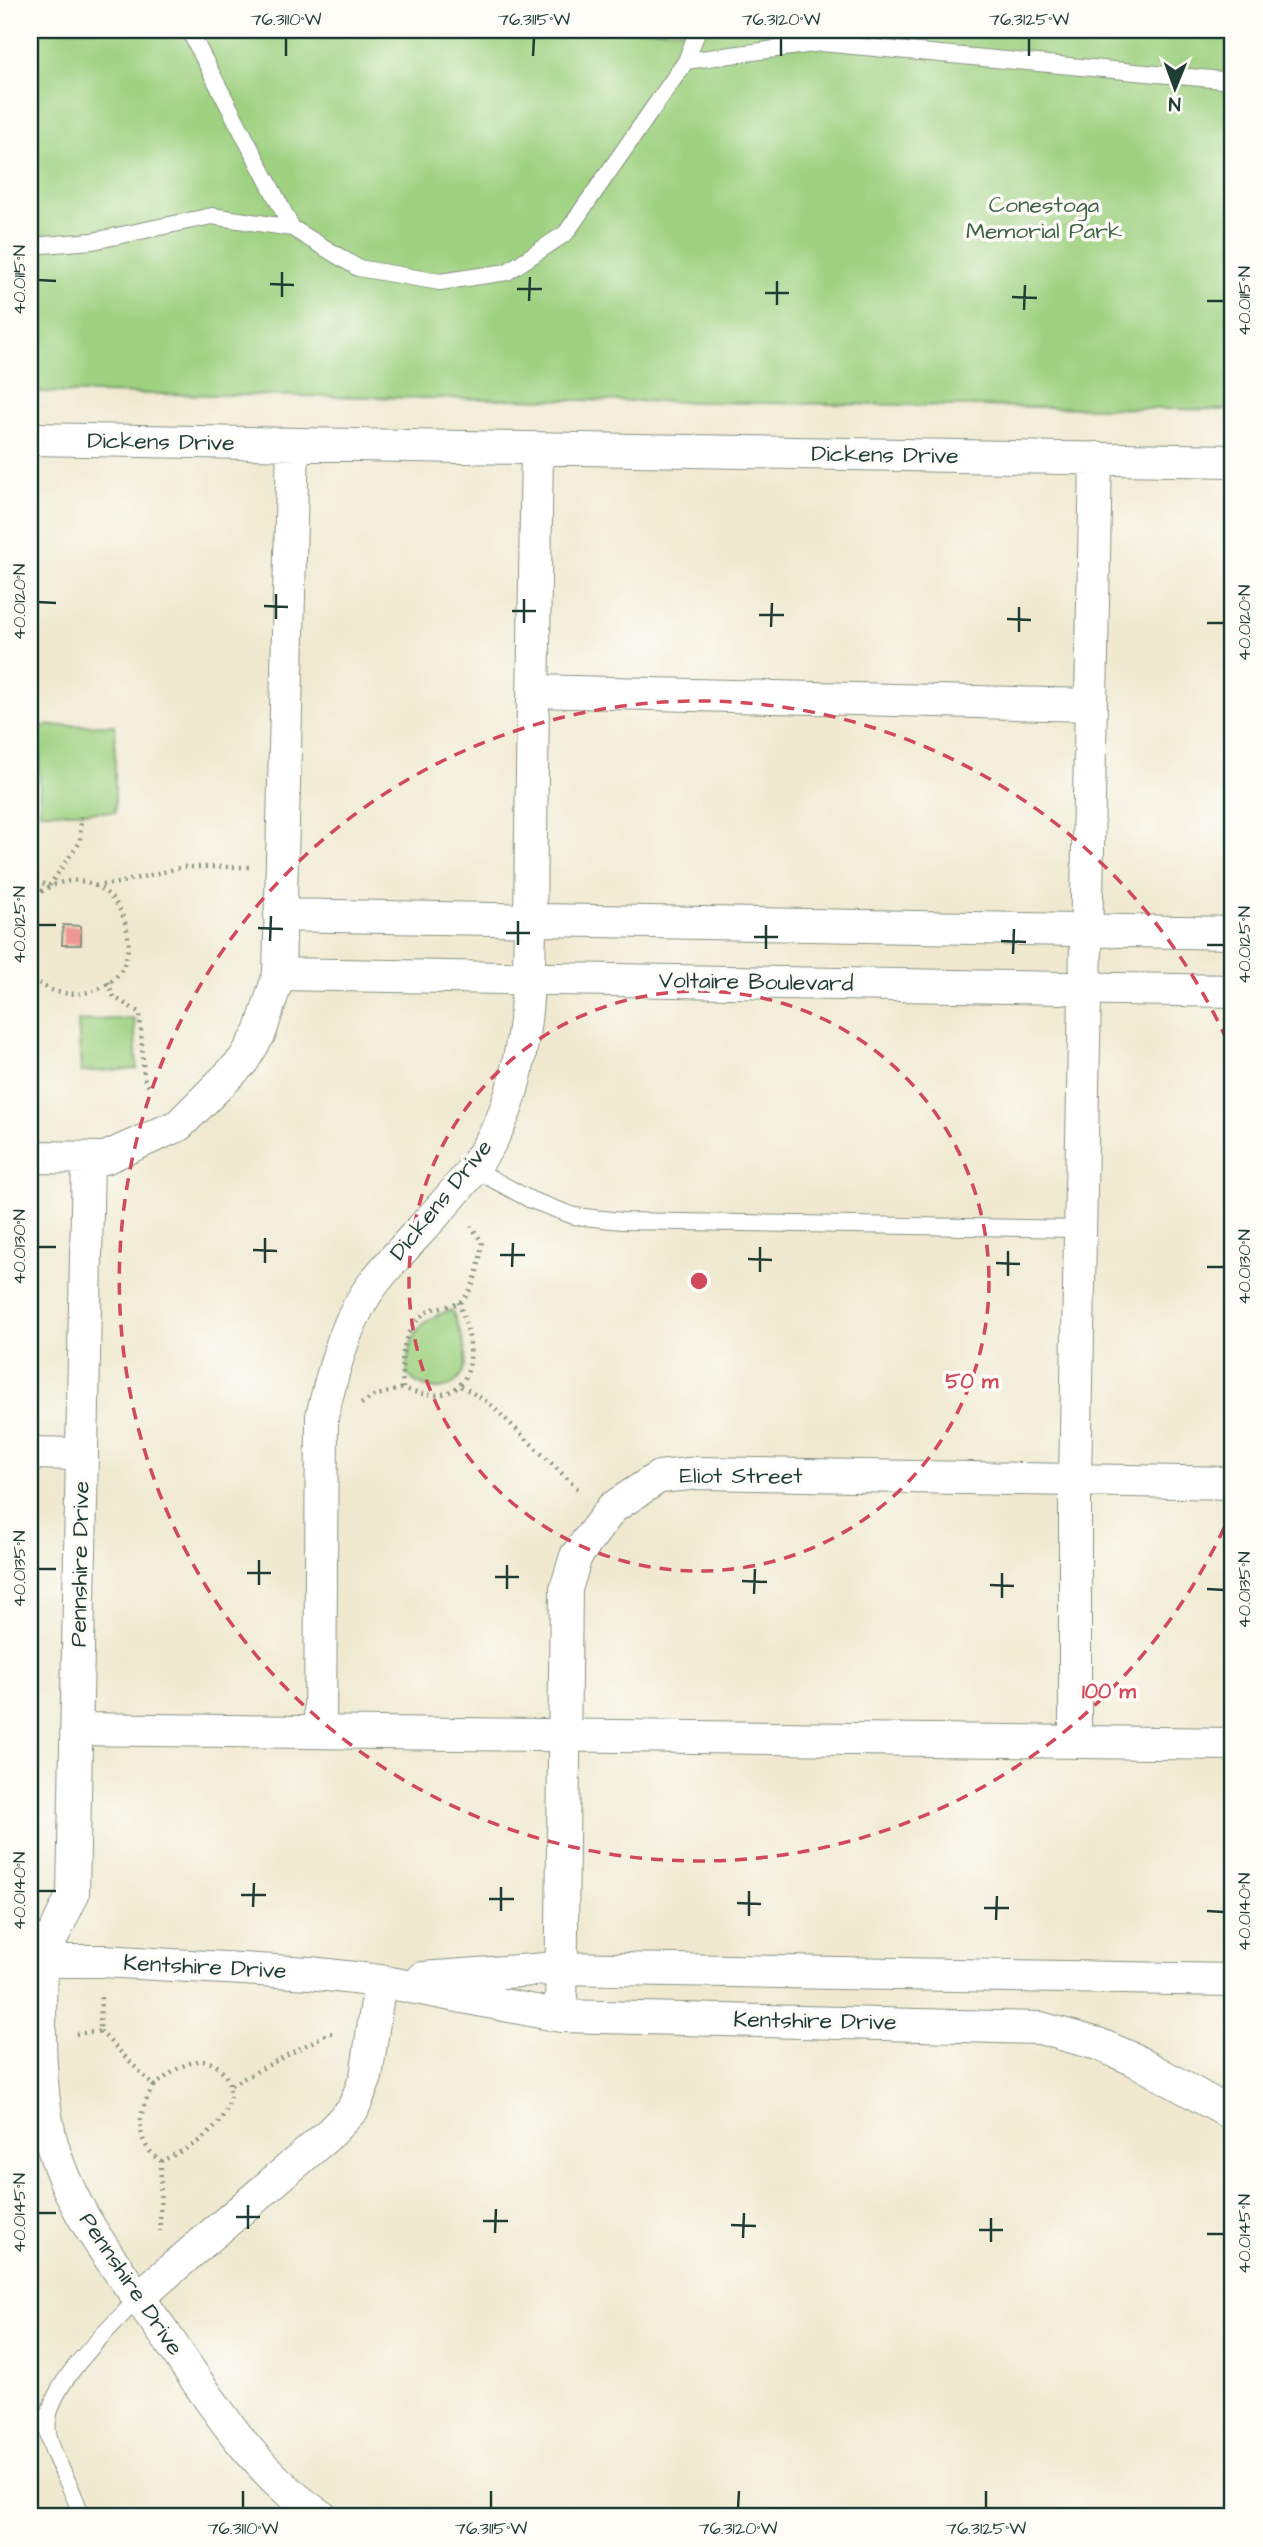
<svg xmlns="http://www.w3.org/2000/svg" width="1263" height="2547" font-family="'Architects Daughter',sans-serif">
<style>
.green{fill:#9fd181;stroke:#5f875a;stroke-width:2}
.building{fill:#ee9692}
.lines{fill:none;stroke-linecap:round;stroke-linejoin:round}
.lane-casing{stroke:#889382;stroke-width:18}
.street-casing{stroke:#889382;stroke-width:34}
.path{stroke:#889382;stroke-width:4.5;stroke-dasharray:2 5;stroke-linecap:butt}
.lane{stroke:#fff;stroke-width:16}
.street{stroke:#fff;stroke-width:32}
.ticks{fill:none;stroke:#1f3d34;stroke-width:2.5}
.ring{fill:none;stroke:#d1495b;stroke-width:3.5;stroke-dasharray:12 9}
.labels{text-anchor:middle;dominant-baseline:central;stroke-width:7;stroke-linejoin:round;paint-order:stroke}
.park-label{font-size:23px;fill:#3f6247;stroke:#fdfcf7}
.street-label{font-size:23px;fill:#1f3d34;stroke:#fdfcf7}
.centre{fill:#d1495b;stroke:#fdfcf7;stroke-width:3.5}
.ring-label{font-size:21px;text-anchor:middle;font-weight:bold;fill:#d1495b;stroke:#fdfcf7;stroke-width:7;stroke-linejoin:round;paint-order:stroke}
.neatline{fill:none;stroke:#1f3d34;stroke-width:2.5}
.ticks-label{font-size:18px;text-anchor:middle;fill:#1f3d34}
</style>
<rect width="100%" height="100%" fill="#fdfcf7"/>
<filter id="ink" filterUnits="userSpaceOnUse"><feTurbulence type="fractalNoise" baseFrequency=".0143" numOctaves="2"/><feDisplacementMap in="SourceGraphic" scale="14" xChannelSelector="R" yChannelSelector="G"/><feConvolveMatrix kernelMatrix="1 2 1 2 8 2 1 2 1" color-interpolation-filters="sRGB"/></filter>
<filter id="wash" filterUnits="userSpaceOnUse"><feTurbulence type="fractalNoise" baseFrequency=".00686" numOctaves="4" result="noise"/><feDisplacementMap in="SourceGraphic" scale="28" xChannelSelector="R" yChannelSelector="G"/><feGaussianBlur stdDeviation="1.57" result="paint"/><feColorMatrix in="noise" values="0 0 0 0 0 0 0 0 0 0 0 0 0 0 0 0 0 1.4 0 .05"/><feComposite in="paint" operator="in"/></filter>
<g filter="url(#wash)">
<rect width="100%" height="100%" fill="#f0e9d0"/>
<path class="green" d="M 30,30 L 1233,30 L 1233,410 L 30,392 Z
M 115,725 L 115,812 L 40,812 L 39,726 Z
M 134,1018 L 137,1069 L 81,1072 L 78,1021 Z
M 452,1310 C 458,1326 467,1346 465,1363 C 459,1396 425,1395 407,1374 C 407,1340 417,1319 452,1310 Z"/>
<g id="blocks">
<path class="building" d="M 63,925 L 81,926 L 81,945 L 62,945 Z"/>
</g>
</g>
<g filter="url(#ink)">
<use href="#blocks" fill-opacity="0" stroke="#889382" stroke-width="2"/>
<g class="lines">
<g class="lane-casing">
<path id="lane" d="M 189,30 L 292,228 L 358,268 L 440,282 L 507,272 L 566,233 L 686,61 L 821,43 L 1233,81
M 686,61 L 698,30
M 30,246 L 93,241 L 212,216 L 292,228
M 472,1168 L 531,1200 L 574,1216 L 622,1221 L 1081,1229
M 81,2517 C 75,2488 53,2462 48,2432 C 41,2389 111,2328 139,2297"/>
</g>
<g class="street-casing">
<path id="street" d="M 30,439 L 1233,461
M 533,691 L 1091,705
M 280,915 L 1233,933
M 279,974 L 1233,991
M 30,1157 L 105,1158 L 179,1125 L 243,1061 L 260,1033 L 279,974 L 293,444
M 30,1453 L 82,1454
M 77,1729 L 1233,1744
M 320,1730 L 322,1416 C 334,1368 345,1319 376,1280 C 422,1223 485,1174 508,1103 C 535,1019 529,922 531,835 C 533,706 535,577 537,449
M 1075,1741 L 1075,1480 L 1096,458
M 30,1938 L 41,1961 L 73,1894 L 88,1159
M 30,1961 L 103,1961 L 310,1973 L 380,1981 L 561,2016 L 1040,2028 L 1098,2044 L 1133,2059 L 1233,2115
M 41,1961 C 40,2019 37,2078 50,2136 C 68,2211 120,2271 164,2333 C 210,2399 253,2472 322,2517
M 423,1978 L 560,1968 L 1233,1980
M 561,2016 L 566,1589 L 576,1556 L 612,1508 L 659,1477 L 699,1473 L 1233,1483
M 139,2297 L 327,2136 L 353,2109 L 366,2077 L 380,1981"/>
</g>
<path class="path" d="M 30,878 L 49,886 L 80,842 L 81,812
M 95,886 L 118,883 L 183,867 L 249,867
M 30,900 C 115,828 173,980 83,993 C 62,996 44,990 30,975
M 108,982 L 114,997 L 140,1013 L 144,1078 L 150,1089
M 459,1302 C 463,1316 469,1331 470,1345 C 474,1393 441,1404 403,1388 C 400,1361 401,1326 429,1311 C 437,1306 452,1307 460,1302 C 476,1290 480,1260 482,1242 L 471,1226
M 461,1386 L 489,1403 L 580,1491
M 361,1404 L 374,1396 L 403,1388
M 100,2031 L 154,2086 C 137,2112 133,2142 161,2161 L 160,2231
M 76,2034 L 100,2031 L 101,1994
M 231,2085 L 329,2033 L 337,2034
M 154,2086 C 165,2078 177,2067 190,2063 C 219,2053 238,2084 227,2108 C 216,2135 186,2150 161,2161"/>
<use href="#lane" class="lane"/>
<use href="#street" class="street"/>
</g>
</g>
<path class="ticks" d="M 286,56 L 286,38M 533,56 L 534,38M 781,56 L 781,38M 1029,56 L 1029,38M 38,280 L 56,281M 270,284 L 294,285M 517,289 L 542,289M 765,293 L 789,293M 282,297 L 282,272M 1012,297 L 1037,298M 529,301 L 530,277M 1207,301 L 1224,301M 777,305 L 777,281M 1024,310 L 1025,285M 38,602 L 56,603M 264,606 L 288,607M 512,611 L 536,611M 759,615 L 784,615M 276,619 L 276,594M 1007,619 L 1031,620M 524,623 L 524,599M 1207,623 L 1224,623M 771,627 L 772,603M 1019,632 L 1019,607M 38,925 L 56,925M 258,928 L 283,929M 506,933 L 530,933M 754,937 L 778,937M 270,941 L 271,916M 1001,941 L 1026,942M 518,945 L 518,921M 1207,945 L 1224,945M 766,949 L 766,925M 1013,954 L 1014,929M 38,1247 L 56,1247M 253,1250 L 277,1251M 500,1255 L 525,1255M 748,1259 L 772,1260M 265,1263 L 265,1238M 996,1263 L 1020,1264M 512,1267 L 513,1243M 1207,1267 L 1224,1267M 760,1272 L 760,1247M 1008,1276 L 1008,1251M 38,1569 L 56,1569M 247,1573 L 271,1573M 495,1577 L 519,1577M 742,1581 L 767,1582M 259,1585 L 259,1560M 990,1585 L 1014,1586M 507,1589 L 507,1565M 1207,1589 L 1224,1590M 754,1594 L 755,1569M 1002,1598 L 1002,1573M 38,1891 L 56,1891M 241,1895 L 266,1895M 489,1899 L 514,1899M 737,1903 L 761,1904M 253,1907 L 254,1883M 984,1908 L 1009,1908M 501,1911 L 501,1887M 1207,1911 L 1224,1912M 749,1916 L 749,1891M 996,1920 L 997,1896M 38,2213 L 56,2213M 236,2217 L 260,2217M 483,2221 L 508,2221M 731,2225 L 756,2226M 248,2229 L 248,2205M 979,2230 L 1003,2230M 495,2233 L 496,2209M 1207,2234 L 1224,2234M 743,2238 L 744,2213M 991,2242 L 991,2218M 243,2508 L 243,2491M 491,2508 L 491,2491M 738,2508 L 739,2491M 986,2508 L 986,2491"/>
<g class="ring">
<circle cx="699" cy="1281" r="290"/>
<path d="M1233 1508A580 580 0 1 1 1233 1054"/>
</g>
<g class="labels">
<g class="park-label">
<text x="1044" y="205">Conestoga<tspan x="1044" dy="26">Memorial Park</tspan></text>
</g>
<g class="street-label">
<text transform="translate(161 442) rotate(1)">Dickens Drive</text>
<text transform="translate(885 455) rotate(1)">Dickens Drive</text>
<text transform="translate(756 982) rotate(1)">Voltaire Boulevard</text>
<text transform="translate(441 1200) rotate(-51)">Dickens Drive</text>
<text x="741" y="1476">Eliot Street</text>
<text transform="translate(80 1564) rotate(-89)">Pennshire Drive</text>
<text transform="translate(205 1967) rotate(3)">Kentshire Drive</text>
<text transform="translate(815 2021) rotate(1)">Kentshire Drive</text>
<text transform="translate(131 2284) rotate(56)">Pennshire Drive</text>
</g>
</g>
<circle cx="699" cy="1281" r="10" class="centre"/>
<g class="ring-label">
<text x="972" y="1388">50 m</text>
<text x="1109" y="1698">100 m</text>
</g>
<rect width="1263" height="2547" fill="none" stroke="#fdfcf7" stroke-width="77"/>
<g transform="translate(1175 88) rotate(181)" stroke="#fdfcf7" stroke-width="5" paint-order="stroke">
<path d="M0-5L12 26L0 18L-12 26Z" fill="#1f3d34"/>
<text y="-10" font-size="19" font-weight="bold" text-anchor="middle" fill="#1f3d34">N</text>
</g>
<rect x="38" y="38" width="1186" height="2470" class="neatline"/>
<g class="ticks-label">
<text x="286" y="25">76.3110°W</text>
<text x="534" y="25">76.3115°W</text>
<text x="781" y="25">76.3120°W</text>
<text x="1029" y="25">76.3125°W</text>
<text transform="translate(19 280) rotate(-90)" y="6">40.0115°N</text>
<text transform="translate(1244 301) rotate(-90)" y="6">40.0115°N</text>
<text transform="translate(19 602) rotate(-90)" y="6">40.0120°N</text>
<text transform="translate(1244 623) rotate(-90)" y="6">40.0120°N</text>
<text transform="translate(19 925) rotate(-90)" y="6">40.0125°N</text>
<text transform="translate(1244 945) rotate(-90)" y="6">40.0125°N</text>
<text transform="translate(19 1247) rotate(-90)" y="6">40.0130°N</text>
<text transform="translate(1244 1267) rotate(-90)" y="6">40.0130°N</text>
<text transform="translate(19 1569) rotate(-90)" y="6">40.0135°N</text>
<text transform="translate(1244 1590) rotate(-90)" y="6">40.0135°N</text>
<text transform="translate(19 1891) rotate(-90)" y="6">40.0140°N</text>
<text transform="translate(1244 1912) rotate(-90)" y="6">40.0140°N</text>
<text transform="translate(19 2213) rotate(-90)" y="6">40.0145°N</text>
<text transform="translate(1244 2234) rotate(-90)" y="6">40.0145°N</text>
<text x="243" y="2534">76.3110°W</text>
<text x="491" y="2534">76.3115°W</text>
<text x="738" y="2534">76.3120°W</text>
<text x="986" y="2534">76.3125°W</text>
</g>
</svg>
